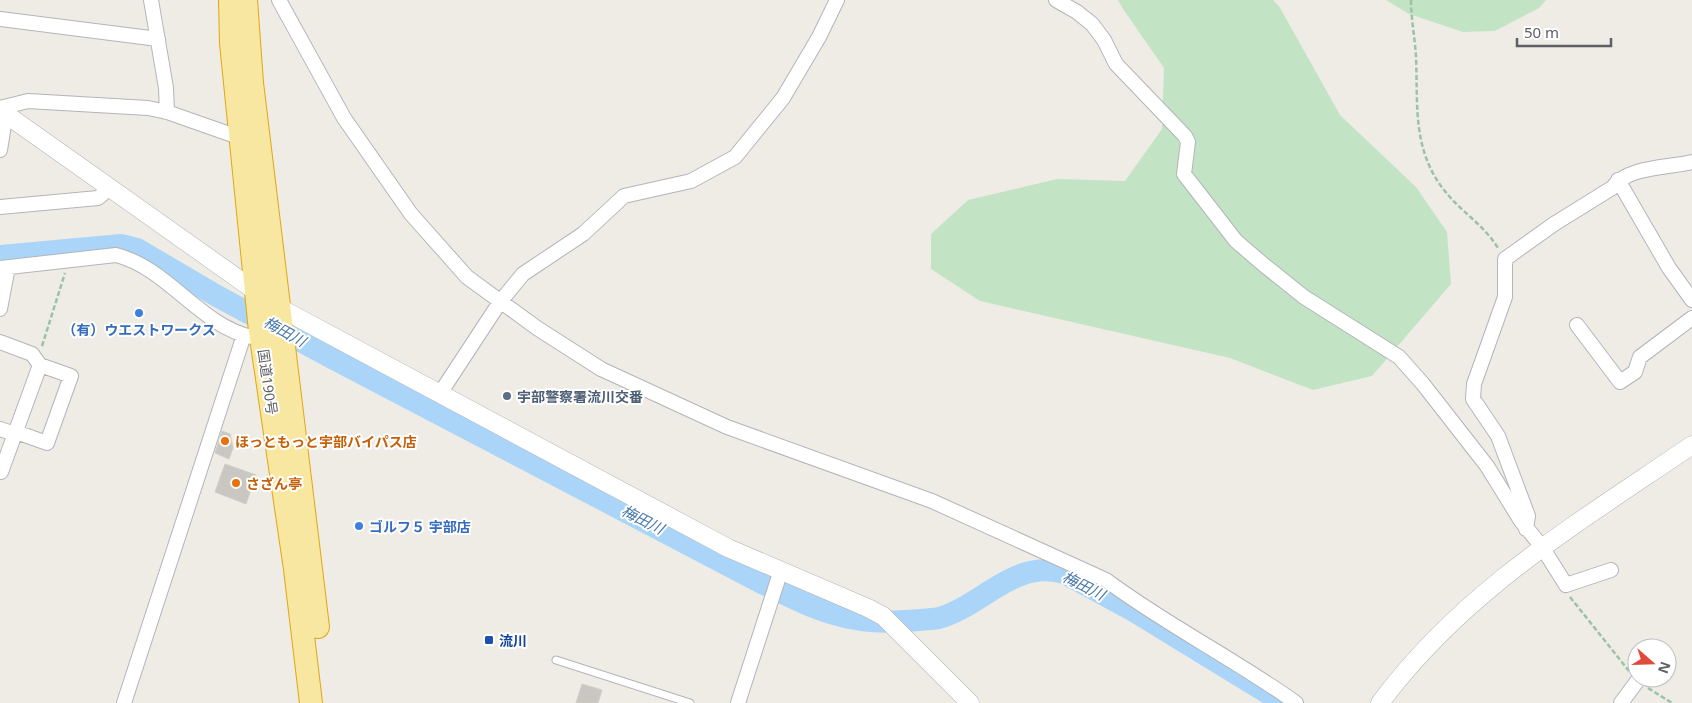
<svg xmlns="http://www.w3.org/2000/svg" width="1692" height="703" font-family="'Noto Sans','Noto Sans JP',sans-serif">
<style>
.green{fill:#c3e4c4}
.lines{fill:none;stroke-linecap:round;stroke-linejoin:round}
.river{stroke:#aad5f9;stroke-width:22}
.building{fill:#cac7c2;stroke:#d3cec4}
.service-casing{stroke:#b2b5b9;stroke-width:9}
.minor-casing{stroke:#b2b5b9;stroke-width:16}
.tertiary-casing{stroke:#b2b5b9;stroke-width:19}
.trunk-casing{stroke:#e4a60f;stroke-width:24}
.path{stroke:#9bc2a7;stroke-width:2.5;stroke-dasharray:5 2.5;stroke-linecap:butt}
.service{stroke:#fff;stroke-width:7}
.minor{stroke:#fff;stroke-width:14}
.tertiary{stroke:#fff;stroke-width:18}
.trunk{stroke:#f8e7a1;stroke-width:22}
.shop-dot{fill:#3f7fe0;stroke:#fff;stroke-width:2}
.service-dot{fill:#5c6f8a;stroke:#fff;stroke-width:2}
.food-dot{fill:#e8710a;stroke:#fff;stroke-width:2}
.transit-dot{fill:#1a4fb4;stroke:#fff;stroke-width:2}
.labels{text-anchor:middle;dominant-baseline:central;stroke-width:4;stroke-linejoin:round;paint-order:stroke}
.shop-label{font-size:14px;font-weight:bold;fill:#366cbe;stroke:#fff}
.street-label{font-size:14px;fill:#5d6064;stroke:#fff}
.service-label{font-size:14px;font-weight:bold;fill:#4e5e75;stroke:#fff;text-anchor:start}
.food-label{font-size:14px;font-weight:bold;fill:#c56008;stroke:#fff;text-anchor:start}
.transit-label{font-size:14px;font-weight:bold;fill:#164399;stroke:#fff;text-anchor:start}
.water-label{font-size:15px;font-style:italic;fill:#4776ab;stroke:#fff}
</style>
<rect width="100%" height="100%" fill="#eeece5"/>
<path class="green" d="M 1118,0 L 1273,0 L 1279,6 L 1340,115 L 1416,187 L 1447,232 L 1451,284 L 1372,376 L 1313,390 L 1230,358 L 980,301 L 931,269 L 931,234 L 968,200 L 1057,179 L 1125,181 L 1162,129 L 1164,68 L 1123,9 Z
M 1386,0 L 1546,0 L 1539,8 L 1495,31 L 1463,32 L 1409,14 Z"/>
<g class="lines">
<path class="river" d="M 0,256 L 121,245 L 137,249 L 217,296 L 336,360 L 760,582 C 811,607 846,626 905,621 C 915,620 928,620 939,618 C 982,606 1015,558 1064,573 L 1134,611 L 1284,703"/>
</g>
<path class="building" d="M 222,431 L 230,434 L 233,448 L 229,459 L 215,453 Z
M 225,464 L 256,475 L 246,504 L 215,492 Z
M 582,684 L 602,690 L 598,703 L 576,703 Z"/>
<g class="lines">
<g class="service-casing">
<path id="service" d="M 556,660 L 690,703"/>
</g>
<g class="minor-casing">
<path id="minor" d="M 151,0 L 166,88 L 167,112
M 279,0 L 344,118 L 411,214 L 467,277 L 537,328 L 601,369 L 727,427 L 932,501 L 1106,580 C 1166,625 1235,659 1296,703
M 1056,0 L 1077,12 L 1092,24 L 1104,40 L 1116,64 L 1185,136 L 1188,142 L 1184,174 L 1236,241 L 1264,265 L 1304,297 L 1399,357 L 1423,384 L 1487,466 L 1521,521 L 1542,547 L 1566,585 L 1611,570
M 0,19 L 158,39
M 0,108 L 28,101 L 148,108 L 167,112 L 241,138
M 0,150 L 6,113
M 1618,180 L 1669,268 L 1692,300
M 0,207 L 98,198 L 111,187
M 0,268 L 116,255 C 168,268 200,326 252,337
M 0,309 L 8,267
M 1577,325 L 1620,382 L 1635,372 L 1640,357 L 1692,318
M 0,342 L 32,354 L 40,365 L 71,376 L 47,443 L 16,432
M 439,395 L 500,302 L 523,274 L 583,234 L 624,196 L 691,181 L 735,157 L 783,98 L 819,37 L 837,0
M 0,429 L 15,434
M 1,472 L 40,365
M 1526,529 L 1528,516 L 1498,436 L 1473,399 L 1474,384 L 1505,297 L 1505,259 L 1554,224 L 1612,188 C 1628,166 1667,168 1692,162
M 124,703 L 244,335
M 738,703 L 781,570
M 1621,703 L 1638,680"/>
</g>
<g class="tertiary-casing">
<path id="tertiary" d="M 0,110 L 278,307 L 728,548 L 868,608 L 883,616 L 970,703
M 1380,703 C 1464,590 1578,523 1692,445"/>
</g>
<g class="trunk-casing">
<path id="trunk" d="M 230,0 L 231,43 L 260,331 L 295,569 L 311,703
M 246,0 L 252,83 L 318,627"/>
</g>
<path class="path" d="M 1411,0 C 1411,19 1415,38 1416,57 C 1418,105 1412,149 1444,190 C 1460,211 1484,225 1498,248
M 42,346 L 65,273
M 1570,597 L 1629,671
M 1648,688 L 1672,703"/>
<use href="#service" class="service"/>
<use href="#minor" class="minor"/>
<use href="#tertiary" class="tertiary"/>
<use href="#trunk" class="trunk"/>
</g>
<g class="shop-dot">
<circle cx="139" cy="313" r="5"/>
<circle cx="359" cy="526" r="5"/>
</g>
<circle class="service-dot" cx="507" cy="396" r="5"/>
<g class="food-dot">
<circle cx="225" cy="441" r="5"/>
<circle cx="236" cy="483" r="5"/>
</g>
<rect class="transit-dot" x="484" y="635" width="10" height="10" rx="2.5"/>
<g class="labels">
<g class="shop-label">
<text x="139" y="329">（有）ウエストワークス</text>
<text x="369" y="526" text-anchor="start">ゴルフ５ 宇部店</text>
</g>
<g class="street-label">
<text transform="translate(268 382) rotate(82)">国道190号</text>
</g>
<g class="service-label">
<text x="517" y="396">宇部警察署流川交番</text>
</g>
<g class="food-label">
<text x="235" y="441">ほっともっと宇部バイパス店</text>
<text x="246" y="483">さざん亭</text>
</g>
<g class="transit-label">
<text x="499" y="640">流川</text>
</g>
<g class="water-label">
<text transform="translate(285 331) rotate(29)">梅田川</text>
<text transform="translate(643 519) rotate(27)">梅田川</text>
<text transform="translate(1084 585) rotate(27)">梅田川</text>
</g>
</g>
<g transform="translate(1652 663) rotate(110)"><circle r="24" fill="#ffffff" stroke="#bebfc1"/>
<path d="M0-4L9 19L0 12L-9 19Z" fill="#de4b3b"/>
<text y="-8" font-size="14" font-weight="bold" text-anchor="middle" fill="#5d6064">N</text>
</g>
<path d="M1517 38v8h94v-8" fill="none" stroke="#5d6064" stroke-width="2.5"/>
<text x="1524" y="38" font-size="15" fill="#5d6064" stroke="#ffffff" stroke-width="4" paint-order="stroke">50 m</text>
</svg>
